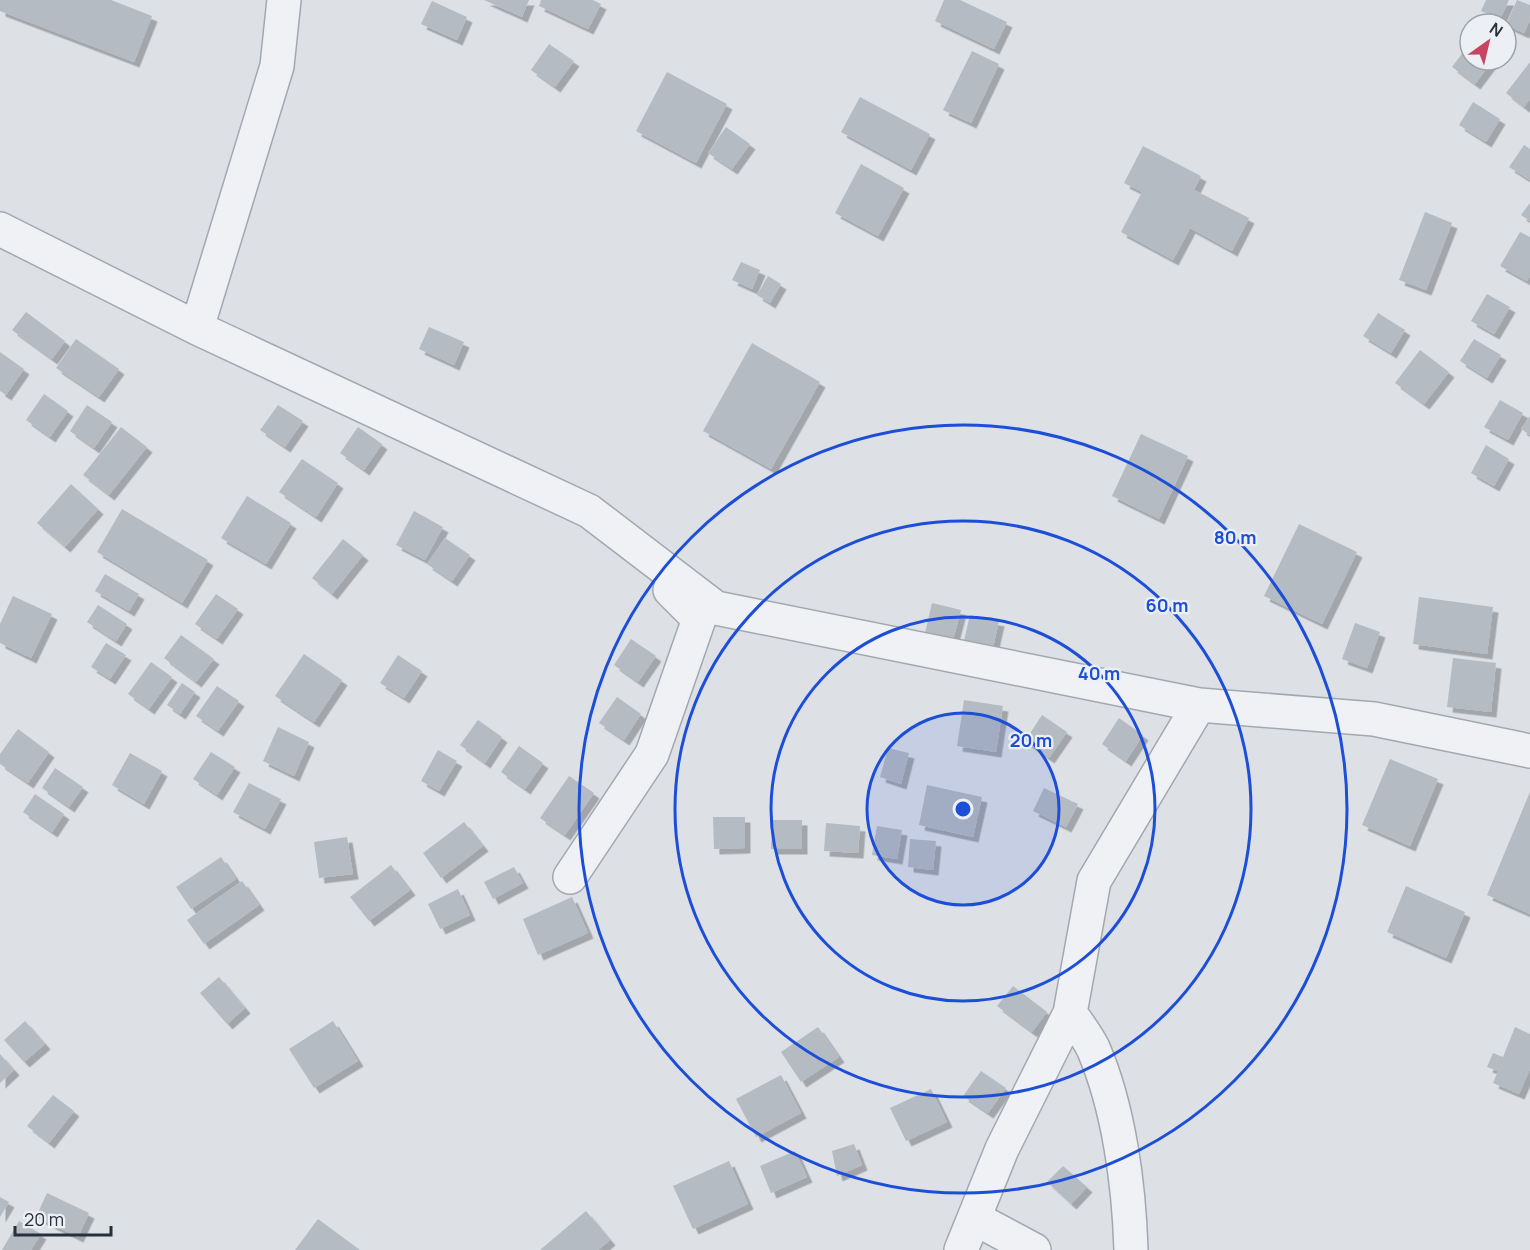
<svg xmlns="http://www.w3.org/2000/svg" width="1530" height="1250" font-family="Manrope,sans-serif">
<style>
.building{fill:#b4bbc2;filter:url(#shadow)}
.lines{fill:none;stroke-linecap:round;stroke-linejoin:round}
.minor-casing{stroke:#a3a8b0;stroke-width:36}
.minor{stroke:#eff1f5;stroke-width:33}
.ring{fill:none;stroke:#1d4ed8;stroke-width:3}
.centre{fill:#1d4ed8;stroke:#ecf0f4;stroke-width:3}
.ring-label{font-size:18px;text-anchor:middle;font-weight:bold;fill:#1d4ed8;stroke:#ecf0f4;stroke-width:4.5;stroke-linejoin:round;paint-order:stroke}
</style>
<defs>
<filter id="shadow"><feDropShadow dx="5.5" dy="5.5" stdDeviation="0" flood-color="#0004"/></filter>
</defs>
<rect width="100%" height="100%" fill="#dde1e6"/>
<path class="building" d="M 0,0 L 111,0 L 152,16 L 134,62 L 0,11 Z
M 484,0 L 529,0 L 522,17 Z
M 541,0 L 593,0 L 601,4 L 588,29 L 539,6 Z
M 944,0 L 960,0 L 1007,22 L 994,49 L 935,21 Z
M 1486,0 L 1509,0 L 1500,19 L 1481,11 Z
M 1517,0 L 1530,5 L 1530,20 L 1524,33 L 1506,25 Z
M 432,1 L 467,17 L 457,40 L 421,24 Z
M 1470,43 L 1470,60 L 1493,60 L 1475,84 L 1452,67 Z
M 549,44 L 574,61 L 555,87 L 531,70 Z
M 972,51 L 999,64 L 971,123 L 943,110 Z
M 1530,62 L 1530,99 L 1524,107 L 1506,93 Z
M 667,72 L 727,104 L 696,163 L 636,131 Z
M 860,97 L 930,134 L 911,170 L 841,132 Z
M 1473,102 L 1500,119 L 1486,142 L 1459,125 Z
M 726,127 L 750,144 L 732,169 L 708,153 Z
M 1524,145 L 1530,149 L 1530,180 L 1509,167 Z
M 1143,146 L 1201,176 L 1194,190 L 1249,218 L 1232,251 L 1190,228 L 1173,260 L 1121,232 L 1142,192 L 1124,183 Z
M 861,164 L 904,188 L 878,236 L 835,213 Z
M 1530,203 L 1530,221 L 1521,215 Z
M 1425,212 L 1452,223 L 1426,290 L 1399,280 Z
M 1520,232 L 1530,237 L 1530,276 L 1527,281 L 1500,266 Z
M 741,262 L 760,270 L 752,289 L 732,280 Z
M 768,276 L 781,284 L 770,303 L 757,295 Z
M 1487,294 L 1510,307 L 1494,334 L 1471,321 Z
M 26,312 L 65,341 L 52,359 L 12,330 Z
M 1378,313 L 1405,330 L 1391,353 L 1363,336 Z
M 429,327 L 464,342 L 454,365 L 419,349 Z
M 76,339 L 119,369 L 99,397 L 56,368 Z
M 1474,339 L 1501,355 L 1487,378 L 1460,361 Z
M 752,343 L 820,382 L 771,469 L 703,431 Z
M 1420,350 L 1449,372 L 1424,404 L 1395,383 Z
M 0,352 L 24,369 L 6,395 L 0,391 Z
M 44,394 L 68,411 L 50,437 L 26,420 Z
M 1500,400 L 1523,413 L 1508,440 L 1484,427 Z
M 87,405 L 112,422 L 94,448 L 70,431 Z
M 278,405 L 303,421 L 285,447 L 260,430 Z
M 1530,416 L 1530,435 L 1521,429 Z
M 121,427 L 147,447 L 109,495 L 83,475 Z
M 358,427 L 382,444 L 364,470 L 340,453 Z
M 1141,434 L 1188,456 L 1159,519 L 1112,496 Z
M 1486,445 L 1509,459 L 1494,486 L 1471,473 Z
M 302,459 L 338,483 L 316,517 L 279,492 Z
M 71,484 L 98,509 L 65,547 L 37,523 Z
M 247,496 L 291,523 L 266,564 L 221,538 Z
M 122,509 L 208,560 L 182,603 L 97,552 Z
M 414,511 L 443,527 L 425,560 L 396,545 Z
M 1299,524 L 1357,552 L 1322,624 L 1264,596 Z
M 445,538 L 470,555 L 452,581 L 427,564 Z
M 343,539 L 363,555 L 332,594 L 312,578 Z
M 105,574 L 139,594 L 129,611 L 95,591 Z
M 216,594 L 238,609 L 217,639 L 195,624 Z
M 13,596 L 52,614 L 31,658 L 0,643 L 0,624 Z
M 1419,597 L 1493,607 L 1487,654 L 1413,644 Z
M 932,603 L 961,610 L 953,640 L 925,633 Z
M 98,605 L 127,624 L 116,641 L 87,622 Z
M 970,615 L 999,621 L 992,652 L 963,645 Z
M 1355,623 L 1380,632 L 1367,668 L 1342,659 Z
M 181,635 L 214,659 L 196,682 L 164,658 Z
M 631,639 L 656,656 L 638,682 L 614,665 Z
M 106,643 L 126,655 L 110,679 L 91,667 Z
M 304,654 L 342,680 L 314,722 L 275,696 Z
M 398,655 L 422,671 L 404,698 L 380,683 Z
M 1453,658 L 1496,663 L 1491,712 L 1447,707 Z
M 151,662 L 172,677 L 149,709 L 128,694 Z
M 182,683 L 195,692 L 180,714 L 167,705 Z
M 217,686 L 239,701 L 218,731 L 196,716 Z
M 617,697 L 641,714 L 624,740 L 599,723 Z
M 964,700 L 1003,706 L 996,752 L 957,746 Z
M 1042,715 L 1067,732 L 1049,758 L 1025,741 Z
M 1119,718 L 1143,735 L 1126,761 L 1102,744 Z
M 478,720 L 502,737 L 485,763 L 460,745 Z
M 278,727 L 309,742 L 294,776 L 263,761 Z
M 18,729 L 49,752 L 28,783 L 0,764 L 0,754 Z
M 519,746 L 543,763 L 525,789 L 501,772 Z
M 888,748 L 909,753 L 901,784 L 880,777 Z
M 438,750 L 457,761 L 439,791 L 421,781 Z
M 211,752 L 235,767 L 217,795 L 193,779 Z
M 130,753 L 162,771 L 144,804 L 112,785 Z
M 1390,759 L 1438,779 L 1410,846 L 1362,825 Z
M 55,768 L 83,787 L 69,807 L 42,788 Z
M 569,776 L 594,793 L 565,835 L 540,818 Z
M 249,783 L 281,799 L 265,829 L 233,812 Z
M 927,785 L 982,797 L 973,837 L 919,825 Z
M 1044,788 L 1078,804 L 1066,827 L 1033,811 Z
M 1530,792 L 1530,914 L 1487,895 Z
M 35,794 L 64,814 L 52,832 L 23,812 Z
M 713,817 L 745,817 L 745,848 L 714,849 Z
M 772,820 L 802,820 L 802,849 L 771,849 Z
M 464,822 L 483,846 L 441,878 L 423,853 Z
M 826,823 L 860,826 L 858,853 L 824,851 Z
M 877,826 L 902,830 L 897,859 L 872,855 Z
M 347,837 L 353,874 L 319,878 L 314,842 Z
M 910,839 L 936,841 L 933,870 L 908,867 Z
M 221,857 L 236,879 L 191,909 L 176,887 Z
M 391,865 L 410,890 L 369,921 L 350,897 Z
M 514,867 L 523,883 L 493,899 L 484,882 Z
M 242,881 L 259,905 L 204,944 L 187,920 Z
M 1406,886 L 1465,912 L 1446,958 L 1387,932 Z
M 458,889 L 470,915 L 440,929 L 428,904 Z
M 572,897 L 588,933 L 538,955 L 523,919 Z
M 219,977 L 245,1008 L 227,1024 L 200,993 Z
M 1013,986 L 1047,1012 L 1032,1032 L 997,1006 Z
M 25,1021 L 45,1044 L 24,1062 L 4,1040 Z
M 333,1021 L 358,1061 L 314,1088 L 289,1049 Z
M 818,1027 L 839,1057 L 801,1082 L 781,1052 Z
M 1515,1027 L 1530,1034 L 1530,1069 L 1519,1094 L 1493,1083 L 1498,1071 L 1487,1067 L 1493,1053 L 1503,1057 Z
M 0,1054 L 14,1070 L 0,1083 Z
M 981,1071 L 1006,1088 L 988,1113 L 963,1096 Z
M 781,1075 L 801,1113 L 756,1137 L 736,1099 Z
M 931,1089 L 947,1122 L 906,1141 L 890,1108 Z
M 53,1095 L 74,1111 L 49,1143 L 27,1126 Z
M 854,1144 L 862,1165 L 837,1176 L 832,1151 Z
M 795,1151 L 807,1177 L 771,1193 L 760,1166 Z
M 729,1161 L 748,1204 L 693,1229 L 673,1186 Z
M 1063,1166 L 1087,1187 L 1071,1204 L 1047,1182 Z
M 47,1193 L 89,1213 L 78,1237 L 36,1217 Z
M 0,1197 L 9,1202 L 0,1217 Z
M 586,1211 L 610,1240 L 598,1250 L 540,1250 Z
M 318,1219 L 360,1250 L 295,1250 Z
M 19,1221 L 41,1234 L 31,1250 L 2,1250 Z"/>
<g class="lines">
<g class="minor-casing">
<path id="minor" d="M 0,229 L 197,328 L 589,511 L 716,608 L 1199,705 L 1374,719 L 1530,751
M 197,328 L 277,66 L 284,0
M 570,877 L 652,754 L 699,619 L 670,590
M 974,1218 L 1034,1250
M 961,1250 L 1002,1149 L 1070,1013
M 1131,1250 C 1129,1185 1119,1108 1093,1048 C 1087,1036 1078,1024 1070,1013 L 1094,881 L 1199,705"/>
</g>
<use href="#minor" class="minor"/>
</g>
<circle cx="963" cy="809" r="96" fill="#1d4ed8" fill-opacity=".12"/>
<g class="ring">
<circle cx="963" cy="809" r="96"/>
<circle cx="963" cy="809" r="192"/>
<circle cx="963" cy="809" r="288"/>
<circle cx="963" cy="809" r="384"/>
</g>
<circle cx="963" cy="809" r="9" class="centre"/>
<g class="ring-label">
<text x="1235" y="544">80 m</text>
<text x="1167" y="612">60 m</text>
<text x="1099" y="680">40 m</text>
<text x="1031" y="747">20 m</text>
</g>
<g transform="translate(1488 42) rotate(34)"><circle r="28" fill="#ecf0f4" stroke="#9da3aa" stroke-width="1.5"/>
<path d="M0-4.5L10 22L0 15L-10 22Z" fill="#c84562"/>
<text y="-9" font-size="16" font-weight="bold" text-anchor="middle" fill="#27303c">N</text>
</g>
<path d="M15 1226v9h96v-9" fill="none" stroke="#27303c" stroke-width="3"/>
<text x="24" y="1226" font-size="18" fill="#27303c" stroke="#ecf0f4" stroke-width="4.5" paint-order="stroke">20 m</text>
</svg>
